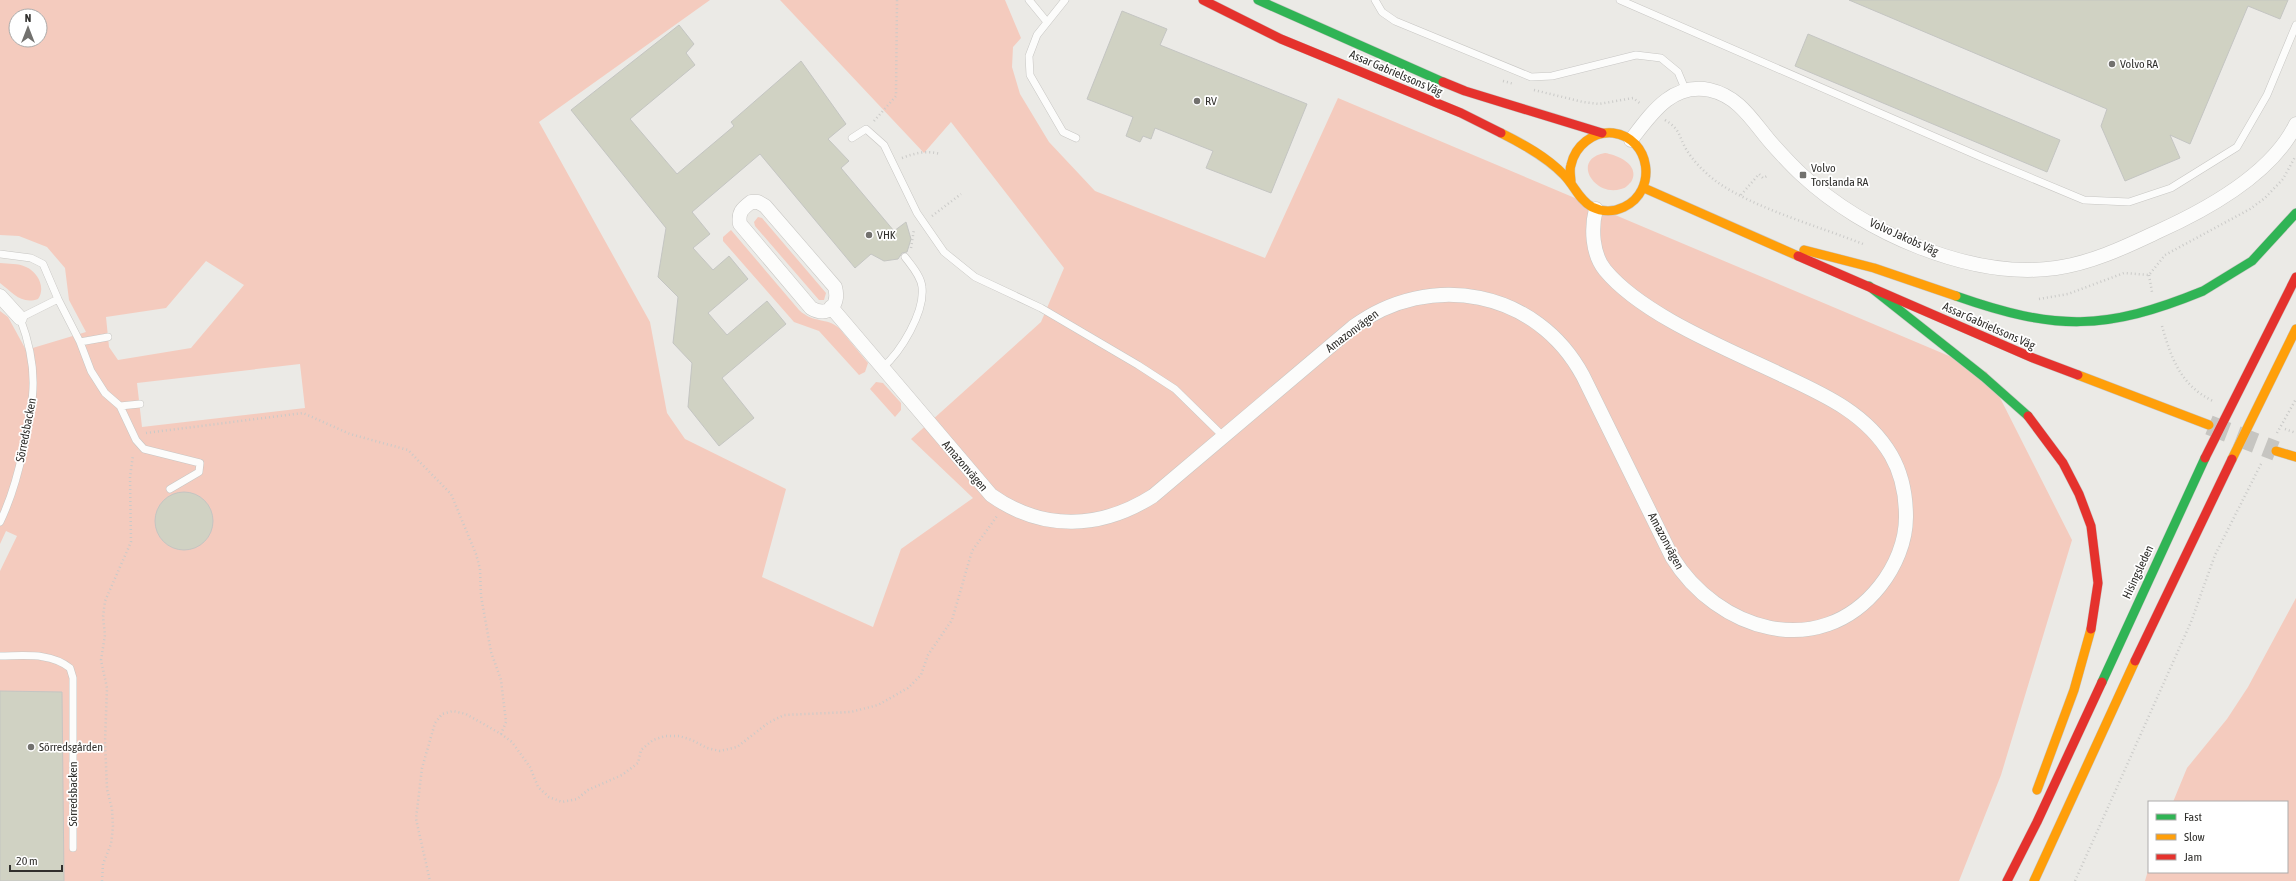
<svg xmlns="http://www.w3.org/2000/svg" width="2296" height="881" font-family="'Asap Condensed',sans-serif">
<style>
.green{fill:#f4cbbe;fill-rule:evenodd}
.building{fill:#d0d2c3;stroke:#c4c5c2}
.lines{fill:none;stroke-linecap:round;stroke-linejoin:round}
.secondary-tunnel{stroke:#c6c5c1;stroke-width:20;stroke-dasharray:20 10;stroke-linecap:butt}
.lane-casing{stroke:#c7c6c3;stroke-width:8}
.street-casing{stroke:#c7c6c3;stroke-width:15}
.fast-casing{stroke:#c7c6c3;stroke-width:10}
.slow-casing{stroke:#c7c6c3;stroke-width:10}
.jam-casing{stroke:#c7c6c3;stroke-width:10}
.path{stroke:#cacac8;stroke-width:2.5;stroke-dasharray:1 3;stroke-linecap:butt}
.lane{stroke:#fcfcfb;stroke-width:7}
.street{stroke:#fcfcfb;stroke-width:14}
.fast{stroke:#30b455;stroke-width:9}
.slow{stroke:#ff9f0a;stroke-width:9}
.jam{stroke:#e5322d;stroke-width:9}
.poi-dot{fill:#72716e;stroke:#fff;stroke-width:1.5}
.labels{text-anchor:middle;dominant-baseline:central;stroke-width:3.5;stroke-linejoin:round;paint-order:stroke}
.poi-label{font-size:12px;fill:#31302d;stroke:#fff;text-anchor:start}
.street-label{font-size:12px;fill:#31302d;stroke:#fff}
</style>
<rect width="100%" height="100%" fill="#ebeae6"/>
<path class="green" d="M 0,0 L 710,0 L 539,122 L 650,322 L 667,413 L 685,439 L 786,489 L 762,577 L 873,627 L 901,549 L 973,498 L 911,439 L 1041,322 L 1064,268 L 951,122 L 924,153 L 780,0 L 1005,0 L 1021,38 L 1013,47 L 1012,67 L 1020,94 L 1049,142 L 1095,191 L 1265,258 L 1338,98 L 1987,372 L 2072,540 L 2001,775 L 1959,881 L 0,881 L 0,571 L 17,536 L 6,531 L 0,544 L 0,311 L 8,317 L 26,350 L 86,332 L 69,300 L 65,268 L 47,247 L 19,236 L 0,235 ZM 16,16 L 40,16 L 40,40 L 16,40 ZM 206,261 L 244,285 L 191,348 L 118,360 L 109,347 L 106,317 L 166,308 ZM 300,364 L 305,408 L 142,427 L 137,383 Z
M 1605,153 C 1618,155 1641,165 1631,182 C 1628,185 1626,188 1621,189 C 1595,198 1570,159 1605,153 Z
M 758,217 L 762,218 L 826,293 L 824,300 L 819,300 L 755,226 L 754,222 Z
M 731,230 L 799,310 C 814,324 827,317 839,328 L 868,363 L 865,372 L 859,375 L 819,331 L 794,322 L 723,241 L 723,237 Z
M 0,263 C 9,264 18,263 26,267 C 38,272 46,288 38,299 C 21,305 12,292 0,283 Z
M 876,382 L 883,383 L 901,403 L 901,410 L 895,417 L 870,389 Z
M 2296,598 L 2296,881 L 2145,881 L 2149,867 L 2149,872 L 2287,872 L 2287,802 L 2173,802 L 2187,768 L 2227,719 L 2248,687 Z"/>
<path class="building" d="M 1849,0 L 2288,0 L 2280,19 L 2248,6 L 2190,144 L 2170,135 L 2180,158 L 2125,181 L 2101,126 L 2107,109 Z
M 1122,11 L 1167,29 L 1160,45 L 1307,104 L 1271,193 L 1206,168 L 1213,151 L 1155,128 L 1151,139 L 1143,136 L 1140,142 L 1126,136 L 1133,117 L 1087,99 Z
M 679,25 L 694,44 L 686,53 L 695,65 L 630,119 L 677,174 L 734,126 L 731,122 L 801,61 L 846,124 L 828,139 L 849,161 L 841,168 L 894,231 L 906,222 L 911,239 L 907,252 L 902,253 L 898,259 L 884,261 L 871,254 L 855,268 L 760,154 L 692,212 L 710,234 L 693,248 L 713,270 L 729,256 L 748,279 L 708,313 L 727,335 L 767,301 L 786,324 L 722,378 L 754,418 L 719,446 L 688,407 L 692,363 L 673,343 L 678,297 L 658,277 L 666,228 L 571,110 Z
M 1808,34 L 2060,140 L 2047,172 L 1795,66 Z
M155 521a29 29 0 1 1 58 0a29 29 0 1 1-58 0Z
M 0,691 L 62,692 L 64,881 L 0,881 Z"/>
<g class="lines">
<path class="secondary-tunnel" d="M 2209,425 L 2276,451"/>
<g class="lane-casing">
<path id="lane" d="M 1029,0 L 1047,22
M 1065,0 L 1037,35 L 1029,56 L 1030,75 L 1063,132 L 1076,138
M 1375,0 L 1382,12 L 1395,21 L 1531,77 L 1552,76 L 1636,55 L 1661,58 L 1678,72 L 1686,91
M 1620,0 L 1981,157 L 2084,200 L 2129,202 L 2171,188 L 2237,147 L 2267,95 L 2296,25
M 852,138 L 866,129 L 884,145 L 917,213 L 944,252 L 975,277 L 1041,308 L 1138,365 L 1175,389 L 1224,437
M 0,254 L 31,258 L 43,264 L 58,299 L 80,342 L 91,371 L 105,393 L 120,406 L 140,404
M 80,342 L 108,337
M 882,368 C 901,352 925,312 922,287 C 921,276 911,265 905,257
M 120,406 L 136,440 L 144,449 L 200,463 L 199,472 L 170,489
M 0,522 C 11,499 18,475 23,450 C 35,398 39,368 20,318 L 58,299
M 0,656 C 24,656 50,652 70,668 L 73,678 L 73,848"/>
</g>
<g class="street-casing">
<path id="street" d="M 1631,140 C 1651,114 1672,82 1710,90 C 1741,97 1754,124 1774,146 C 1783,156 1792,166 1802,175 C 1863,232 1971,280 2056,268 C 2092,263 2125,247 2157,232 C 2206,210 2272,174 2296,124
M 751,202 L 758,202 L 765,206 L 835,287 C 840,305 828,318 811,308 L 740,224 C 738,212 742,209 751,202 Z
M 0,296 L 20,318
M 831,307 L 991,495 C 1043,532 1101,529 1153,496 L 1353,327 C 1430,270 1537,290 1583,376 L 1672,557 C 1717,630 1819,663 1880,586 C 1895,567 1906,542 1906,517 C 1906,495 1902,474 1891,455 C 1867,414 1825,395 1784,376 C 1730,350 1643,316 1605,270 C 1592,254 1591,228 1596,209"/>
</g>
<g class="fast-casing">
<path id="fast" d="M 1258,0 L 1443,82
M 1869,286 L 1984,377 L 2028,416
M 2203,291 L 2252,261 L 2296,213
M 1956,296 C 2056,331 2105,331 2203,291
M 2102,682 L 2205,458"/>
</g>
<g class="slow-casing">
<path id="slow" d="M 1501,133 C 1523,144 1547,157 1564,175 C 1574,185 1579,200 1592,207 C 1602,212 1614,212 1624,207 C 1658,191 1651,138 1613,133 C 1593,131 1575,146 1571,165 C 1569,170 1571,177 1571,183
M 1644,188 L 1798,256
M 1804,250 L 1874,268 L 1956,296
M 2078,375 L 2209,425
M 2276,451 L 2296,457
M 2232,459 L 2296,329
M 2037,790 L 2074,690 L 2091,629
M 2034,881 L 2135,661"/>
</g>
<g class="jam-casing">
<path id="jam" d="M 1203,0 L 1281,39 L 1461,113 L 1501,133
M 1443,82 L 1465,91 L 1602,133
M 1798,256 L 2033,358 L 2078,375
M 2028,416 L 2063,463 L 2079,494 L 2091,526 L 2098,583 L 2091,629
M 2205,458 L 2296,277
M 2135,661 L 2232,459
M 2007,881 L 2037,822 L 2102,682"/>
</g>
<path class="path" d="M 1503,81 L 1514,84
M 1534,90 L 1583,102 L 1599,104 L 1633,98 L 1641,104
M 1665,120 C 1681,130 1678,135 1686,149 C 1693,161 1705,173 1717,182 C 1756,209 1818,226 1863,244
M 874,121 L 896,96 L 897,0
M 902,158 C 915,153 927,150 940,154
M 1741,195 L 1759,174 L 1763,178 L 1767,176
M 932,216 L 961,194
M 911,248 L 914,229
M 2149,275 L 2152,292
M 2039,299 L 2068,294 L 2124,273 L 2149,275 L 2165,255 L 2250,209 L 2265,198 L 2283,179 L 2295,157
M 2162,326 C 2171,358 2181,386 2213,401
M 2285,429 L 2296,433
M 146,433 L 303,413 L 350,434 L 408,450 L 451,494 L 476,554 L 480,569 L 481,596 L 491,652 L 501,680 L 506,722 L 501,734 L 466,714 L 453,711 L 442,714 L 435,723 L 422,768 L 416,819 L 430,881
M 2277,433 L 2296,399
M 501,734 L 512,742 L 530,767 L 538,787 L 549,797 L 562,802 L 577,799 L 588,790 L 622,775 L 638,763 L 641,750 L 653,740 L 665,736 L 679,736 L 692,740 L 707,748 L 720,751 L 737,747 L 768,723 L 784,715 L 851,712 L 878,705 L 908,688 L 921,675 L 928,655 L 952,620 L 972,551 L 997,516
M 102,881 L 103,864 L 111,844 L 113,827 L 112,809 L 107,789 L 105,742 L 107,688 L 101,660 L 105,635 L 103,617 L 105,601 L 131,542 L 130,477 L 133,455
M 2075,881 L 2191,622 L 2215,555 L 2262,462"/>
<use href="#lane" class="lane"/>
<use href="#street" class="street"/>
<use href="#fast" class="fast"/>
<use href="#slow" class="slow"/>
<use href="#jam" class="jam"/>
</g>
<g class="poi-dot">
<circle cx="2112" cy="64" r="4"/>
<circle cx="1197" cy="101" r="4"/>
<rect x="1799" y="171" width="8" height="8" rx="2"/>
<circle cx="869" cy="235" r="4"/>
<circle cx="31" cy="747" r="4"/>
</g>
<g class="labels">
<g class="poi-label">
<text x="2120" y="64">Volvo RA</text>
<text x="1205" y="101">RV</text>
<text x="1811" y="168">Volvo<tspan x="1811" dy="14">Torslanda RA</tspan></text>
<text x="877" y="235">VHK</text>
<text x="39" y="747">Sörredsgården</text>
</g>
<g class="street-label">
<text transform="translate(1396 73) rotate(23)">Assar Gabrielssons Väg</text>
<text transform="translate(1904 237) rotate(24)">Volvo Jakobs Väg</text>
<text transform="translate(1989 326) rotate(24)">Assar Gabrielssons Väg</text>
<text transform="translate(1352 331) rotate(-37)">Amazonvägen</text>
<text transform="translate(26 430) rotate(-79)">Sörredsbacken</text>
<text transform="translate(965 466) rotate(49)">Amazonvägen</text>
<text transform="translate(1666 541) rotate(62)">Amazonvägen</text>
<text transform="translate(2138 572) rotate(-65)">Hisingsleden</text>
<text transform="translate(73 794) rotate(-90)">Sörredsbacken</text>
</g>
</g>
<rect x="2148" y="801" width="140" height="72" fill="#ffffff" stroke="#adacab"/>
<rect x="2156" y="814" width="20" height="6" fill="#30b455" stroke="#adacab"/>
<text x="2184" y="821" font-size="12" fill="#31302d">Fast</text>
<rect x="2156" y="834" width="20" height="6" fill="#ff9f0a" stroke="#adacab"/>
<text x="2184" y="841" font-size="12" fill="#31302d">Slow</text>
<rect x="2156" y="854" width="20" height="6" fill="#e5322d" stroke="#adacab"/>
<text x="2184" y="861" font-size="12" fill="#31302d">Jam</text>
<g transform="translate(28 28)"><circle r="19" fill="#ffffff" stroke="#adacab"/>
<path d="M0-3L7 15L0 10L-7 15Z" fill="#72716e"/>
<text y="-6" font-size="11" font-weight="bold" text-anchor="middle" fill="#31302d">N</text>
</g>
<path d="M10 865v6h52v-6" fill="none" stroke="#31302d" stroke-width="2"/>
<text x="16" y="865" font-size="12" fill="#31302d" stroke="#ffffff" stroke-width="3" paint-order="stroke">20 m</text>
</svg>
